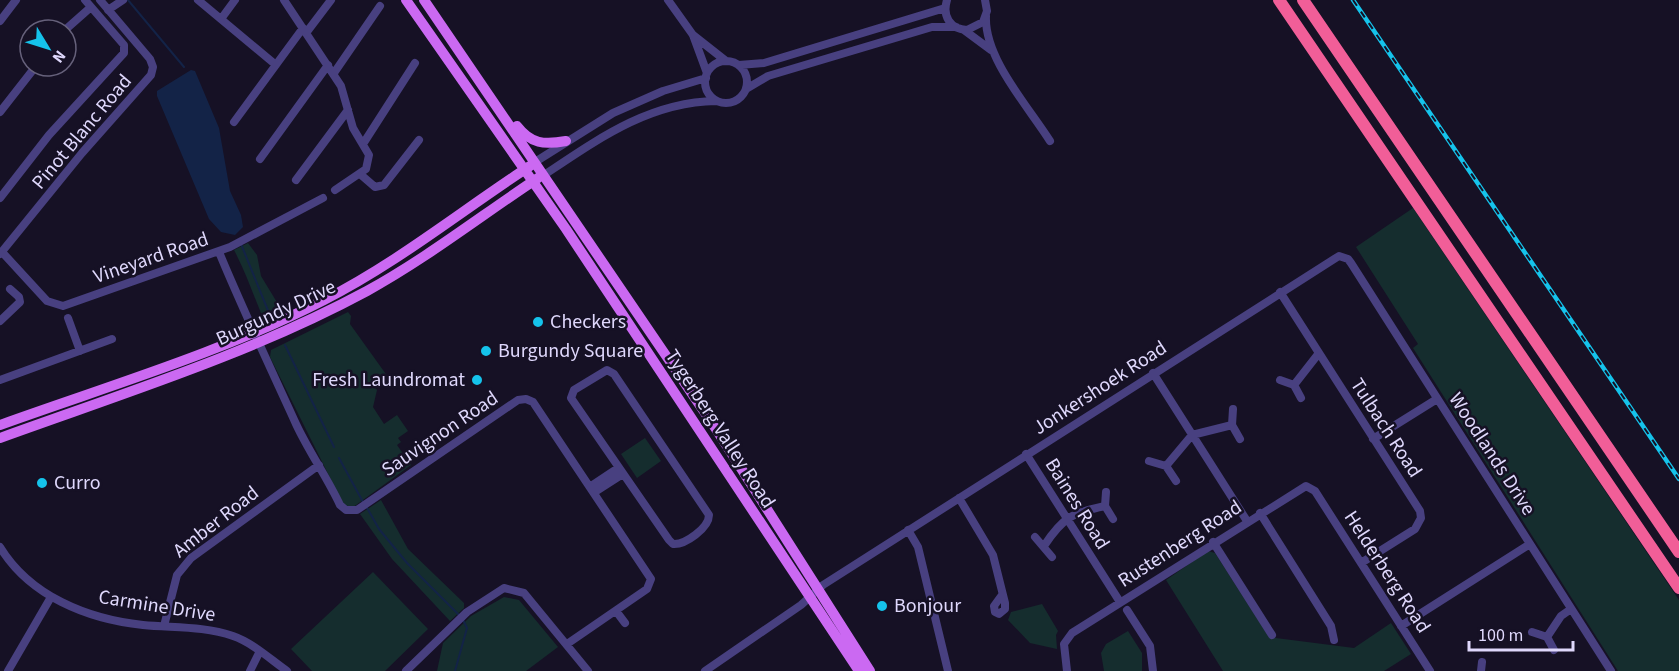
<svg xmlns="http://www.w3.org/2000/svg" width="1679" height="671" font-family="'Source Sans 3',sans-serif">
<style>
.green{fill:#152d2e}
.water{fill:#132347}
.lines{fill:none;stroke-linecap:round;stroke-linejoin:round}
.stream{stroke:#132347;stroke-width:2}
.minor{stroke:#484080;stroke-width:8}
.major{stroke:#cb69f2;stroke-width:10}
.highway{stroke:#f15e98;stroke-width:12}
.rail-casing{stroke:#15c3eb;stroke-width:4.5}
.rail{stroke:#161125;stroke-width:2;stroke-dasharray:7;stroke-linecap:butt}
.poi-dot{fill:#15c3eb;stroke:#161125;stroke-width:2}
.labels{text-anchor:middle;dominant-baseline:central;stroke-width:5;stroke-linejoin:round;paint-order:stroke}
.street-label{font-size:20px;fill:#dfd8fc;stroke:#161125}
.poi-label{font-size:20px;fill:#dfd8fc;stroke:#161125;text-anchor:start}
</style>
<rect width="100%" height="100%" fill="#161125"/>
<path class="green" d="M 1413,208 L 1679,600 L 1679,671 L 1618,671 L 1413,348 L 1418,344 L 1356,247 Z
M 248,243 L 257,255 L 261,276 L 278,304 L 277,312 L 263,318 C 253,294 246,273 234,250 Z
M 348,312 L 351,316 L 350,324 L 388,377 L 374,386 L 377,390 L 373,407 L 384,424 L 397,415 L 408,431 L 398,438 L 401,442 L 397,445 L 411,465 L 352,508 L 343,504 L 270,357 L 271,350 Z
M 645,438 L 661,461 L 637,478 L 621,454 Z
M 381,500 L 408,549 L 464,603 L 464,608 L 450,621 L 392,559 L 360,514 Z
M 1208,551 L 1215,553 L 1269,637 L 1354,648 L 1391,623 L 1411,654 L 1384,671 L 1223,671 L 1166,580 Z
M 373,572 L 428,629 L 385,671 L 312,671 L 291,649 Z
M 504,597 L 519,600 L 558,647 L 526,671 L 437,671 L 443,643 L 471,616 Z
M 1042,604 L 1058,631 L 1056,635 L 1057,649 L 1030,643 L 1008,620 L 1011,612 Z
M 1128,631 L 1142,653 L 1142,671 L 1104,671 L 1101,653 L 1106,644 Z"/>
<path class="water" d="M 191,70 L 195,71 L 219,128 L 230,191 L 241,215 L 243,227 L 235,235 L 221,232 L 209,219 L 157,96 L 157,91 Z"/>
<g class="lines">
<path class="stream" d="M 128,0 L 184,67
M 241,244 L 269,313
M 285,345 L 334,447
M 339,458 L 363,502
M 366,506 L 379,529 L 407,563 L 459,615
M 455,671 L 467,628 L 463,620"/>
<path class="minor" d="M 198,0 L 276,65
M 284,0 L 341,86 L 353,128 L 369,155 L 366,169 L 335,190
M 668,0 L 693,35 L 707,73
M 947,0 C 942,16 950,29 967,30 L 983,22 L 987,11 L 985,0
M 108,10 L 123,0
M 986,16 C 984,58 1028,106 1050,141
M 221,19 L 235,0
M 0,21 L 16,0
M 65,30 L 91,7
M 964,30 L 991,50
M 306,33 L 331,0
M 693,35 L 726,61
M705 82a21 21 0 1 1 42 0a21 21 0 1 1-42 0Z
M 739,65 L 764,63 L 945,8
M 334,73 L 380,6
M 746,89 L 768,76 L 932,27 L 956,27
M 0,112 L 36,66
M 234,122 L 303,28
M 363,144 L 415,63
M 260,159 L 328,65
M 535,162 L 613,113 L 663,91 L 706,78
M 360,174 L 375,187 L 384,185 L 419,140
M 544,175 C 598,139 649,102 716,101
M 296,180 L 348,110
M 0,198 L 49,135 L 124,53 L 124,45 L 85,0
M 2,252 L 47,301 L 63,306 L 230,247 L 323,198
M 219,252 C 243,310 270,367 296,424 C 309,452 327,477 340,505 L 346,510 L 357,510 L 518,400 L 526,399 L 533,402 L 651,579 L 647,589 L 567,644
M 0,254 L 82,153 L 151,75 L 153,67 L 150,59 L 100,0
M 1280,292 L 1420,511 L 1421,518 L 1415,529 L 1361,563
M 68,318 L 80,351
M 0,321 L 20,302 L 19,297 L 10,289
M 607,370 L 614,374 L 709,515 C 709,528 685,545 673,544 L 669,540 L 571,398 L 574,390 Z
M 1153,373 L 1247,521
M 0,380 L 112,339
M 1280,380 L 1294,385
M 1301,398 L 1294,385 L 1319,353
M 1233,409 L 1232,425 L 1240,439
M 1373,439 L 1437,399
M 1026,454 L 1120,602
M 1149,461 L 1166,466 L 1176,481
M 1166,466 L 1192,435 L 1232,425
M 591,486 L 618,468
M 595,492 L 623,474
M 959,498 L 993,555 L 1005,603 L 1005,609 L 999,614 L 995,612 L 994,606 L 1002,595
M 1105,506 L 1106,492
M 1260,513 L 1331,626 L 1334,640
M 908,530 L 918,547 L 948,671
M 1035,537 L 1052,557
M 1213,542 L 1272,635
M 1044,546 C 1063,517 1072,513 1105,506 L 1113,519
M 0,547 C 30,596 87,619 143,625 C 174,628 204,626 233,636 C 253,643 270,659 287,671
M 1127,610 L 1150,646 L 1153,671
M 616,611 L 625,623
M 164,626 L 177,575 L 191,558 L 319,465
M 1401,626 L 1530,544
M 1532,632 L 1547,637 L 1554,650
M 1547,637 L 1561,616 L 1571,609
M 8,671 L 51,597
M 250,671 L 260,651
M 406,671 L 467,612 L 504,588 L 524,593 L 588,671
M 705,671 L 801,605 L 823,585 L 1339,256 L 1348,259 L 1351,263 L 1611,671
M 1067,671 L 1064,644 L 1072,633 L 1306,486 L 1315,491 L 1430,671
M 1481,671 L 1482,662"/>
<path class="major" d="M 406,0 L 566,229 L 859,671
M 424,0 L 718,432 L 870,671
M 517,126 C 531,144 544,145 566,141
M 0,425 C 108,386 221,353 324,300 C 397,263 461,211 530,166
M 0,438 C 124,393 250,354 367,291 C 427,258 482,215 538,178"/>
<path class="highway" d="M 1279,0 L 1679,588
M 1303,0 L 1679,552"/>
<g class="rail-casing">
<path id="rail" d="M 1353,0 L 1679,479"/>
</g>
<use href="#rail" class="rail"/>
</g>
<g class="poi-dot">
<circle cx="538" cy="322" r="6"/>
<circle cx="486" cy="351" r="6"/>
<circle cx="477" cy="380" r="6"/>
<circle cx="42" cy="483" r="6"/>
<circle cx="882" cy="606" r="6"/>
</g>
<g class="labels">
<g class="street-label">
<text transform="translate(82 132) rotate(-50)">Pinot Blanc Road</text>
<text transform="translate(151 258) rotate(-19)">Vineyard Road</text>
<text transform="translate(276 313) rotate(-25)">Burgundy Drive</text>
<text transform="translate(1100 388) rotate(-33)">Jonkershoek Road</text>
<text transform="translate(1386 428) rotate(57)">Tulbach Road</text>
<text transform="translate(720 429) rotate(57)">Tygerberg Valley Road</text>
<text transform="translate(440 434) rotate(-34)">Sauvignon Road</text>
<text transform="translate(1492 454) rotate(57)">Woodlands Drive</text>
<text transform="translate(1077 504) rotate(58)">Baines Road</text>
<text transform="translate(216 522) rotate(-38)">Amber Road</text>
<text transform="translate(1180 544) rotate(-33)">Rustenberg Road</text>
<text transform="translate(1387 572) rotate(57)">Helderberg Road</text>
<text transform="translate(157 606) rotate(9)">Carmine Drive</text>
</g>
<g class="poi-label">
<text x="550" y="322">Checkers</text>
<text x="498" y="351">Burgundy Square</text>
<text x="465" y="380" text-anchor="end">Fresh Laundromat</text>
<text x="54" y="483">Curro</text>
<text x="894" y="606">Bonjour</text>
</g>
</g>
<g transform="translate(48 48) rotate(128)"><circle r="28" fill="#161125" stroke="#66617b" stroke-width="1.5"/>
<path d="M0-4.5L10 22L0 15L-10 22Z" fill="#15c3eb"/>
<text y="-9" font-size="16" font-weight="bold" text-anchor="middle" fill="#dfd8fc">N</text>
</g>
<path d="M1469 641v9h104v-9" fill="none" stroke="#dfd8fc" stroke-width="3"/>
<text x="1478" y="641" font-size="18" fill="#dfd8fc" stroke="#161125" stroke-width="4.5" paint-order="stroke">100 m</text>
</svg>
